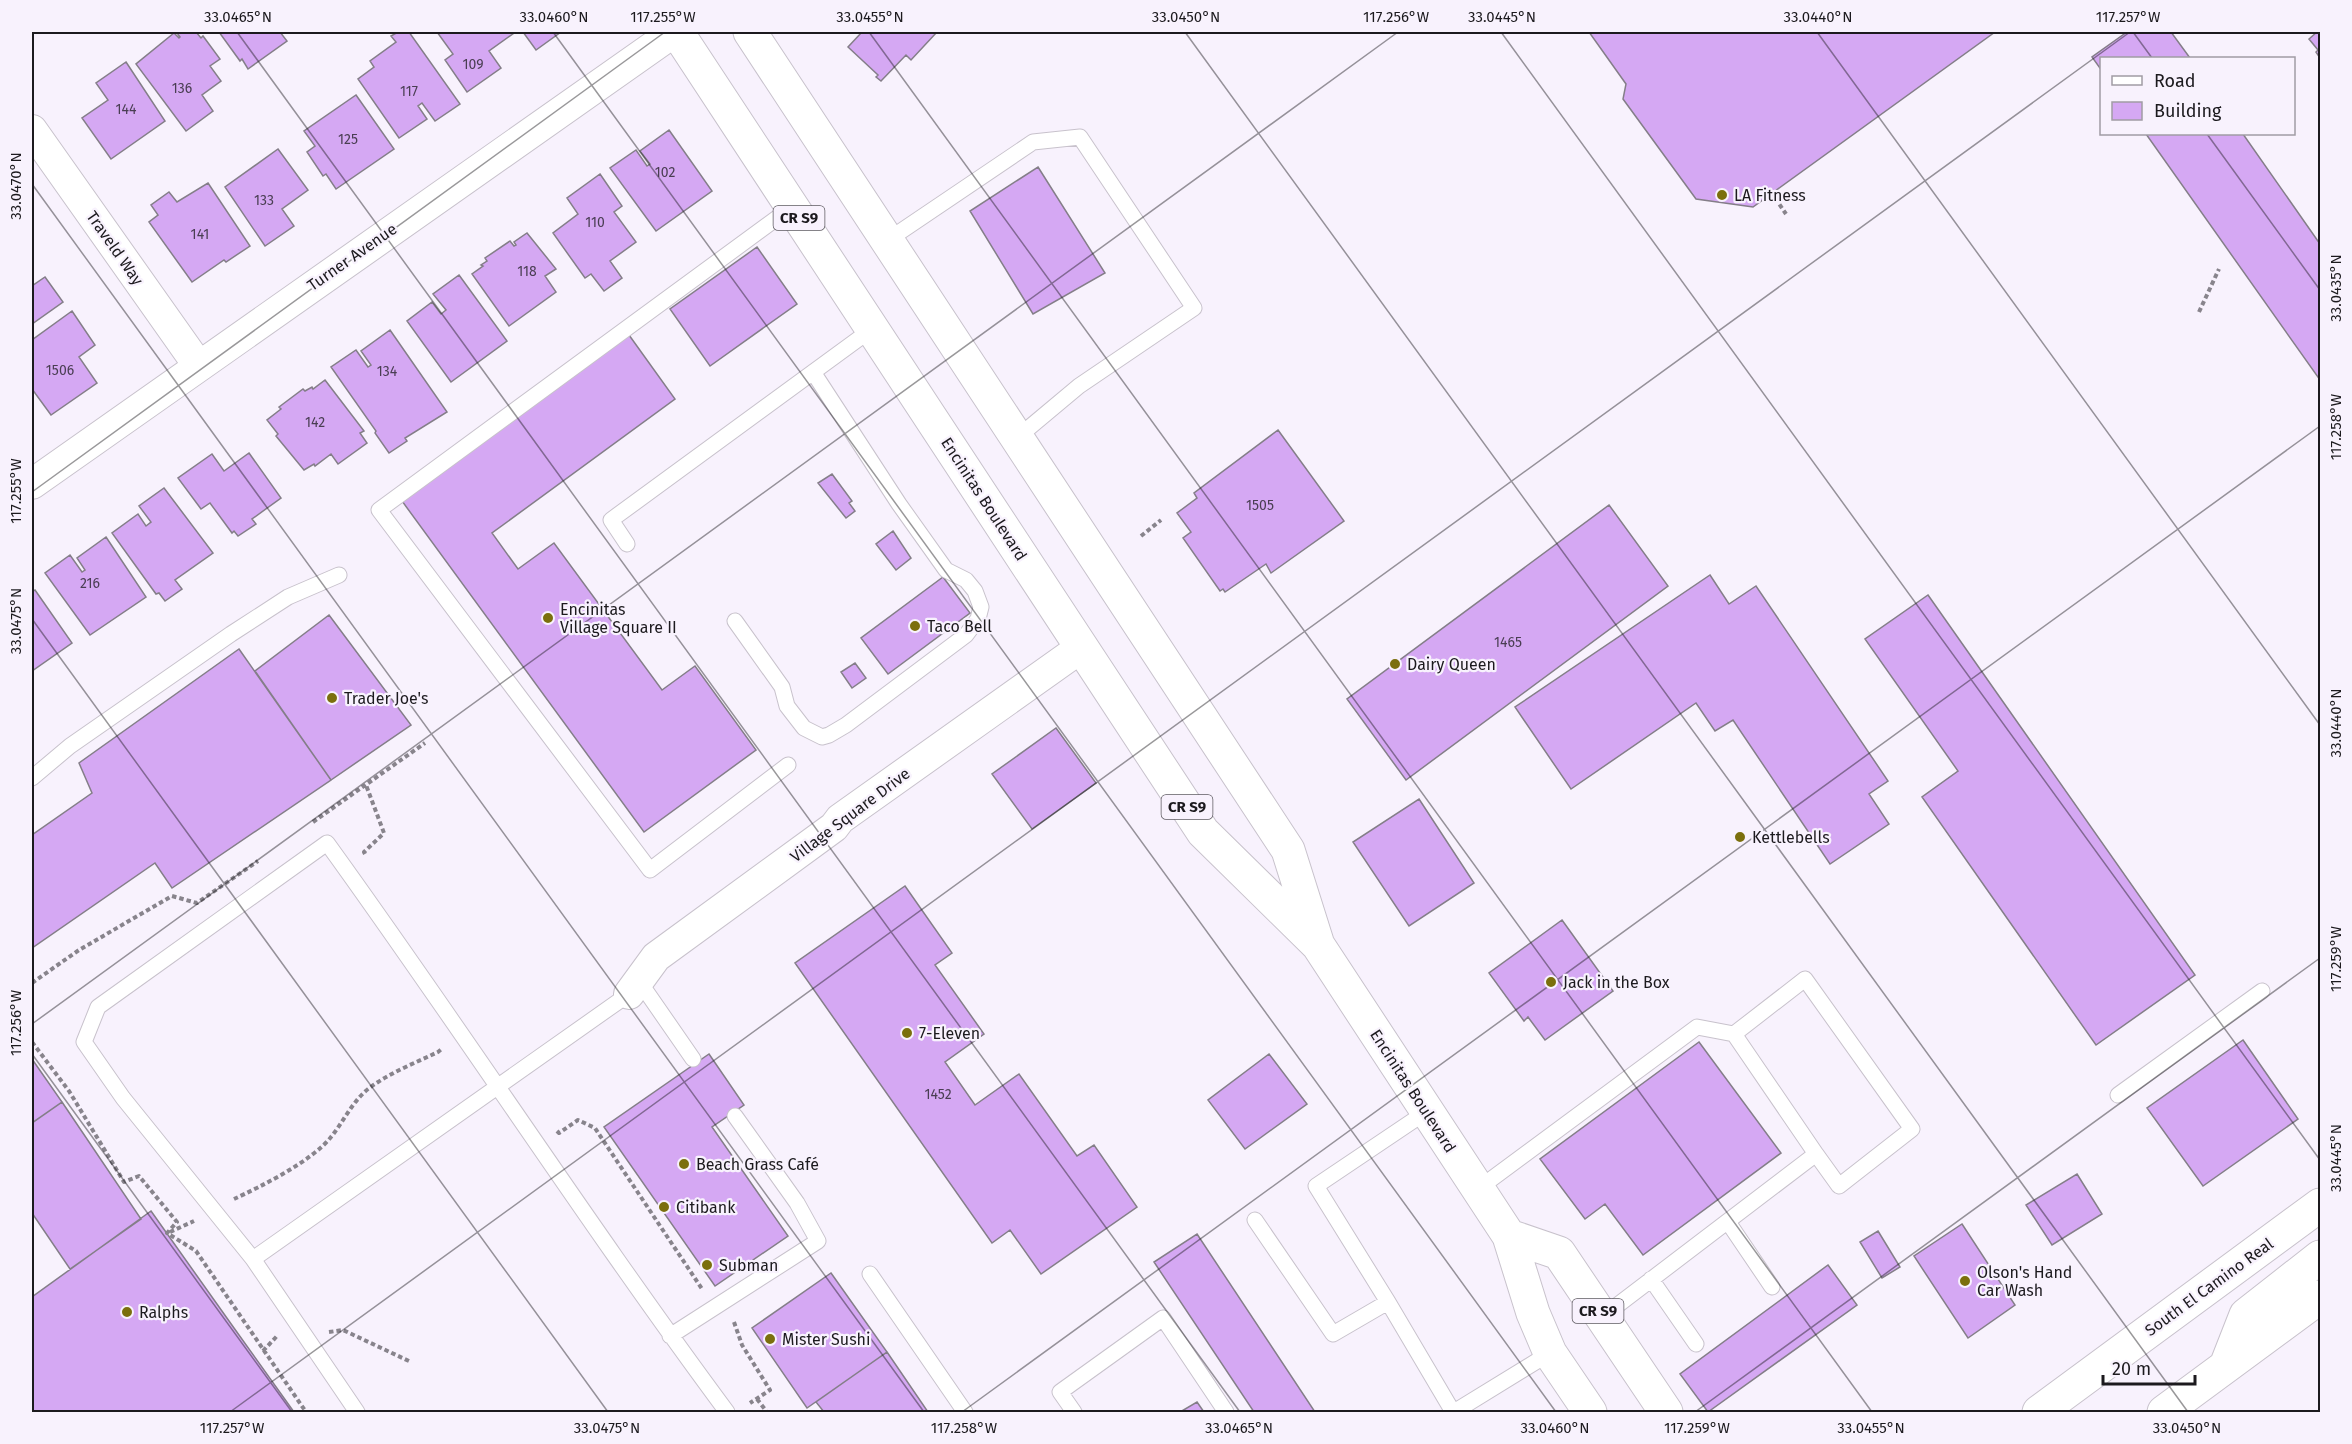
<svg xmlns="http://www.w3.org/2000/svg" width="2352" height="1444" font-family="'Fira Sans',sans-serif">
<style>
.building{fill:#d5a8f3;stroke:#847e88;stroke-width:1.5}
.lines{fill:none;stroke-linecap:round;stroke-linejoin:round}
.lane-casing{stroke:#c8c2cc;stroke-width:17}
.street-casing{stroke:#c8c2cc;stroke-width:32}
.primary-casing{stroke:#c8c2cc;stroke-width:35}
.path{stroke:#88848c;stroke-width:4;stroke-dasharray:4.5 3;stroke-linecap:butt}
.lane{stroke:#fff;stroke-width:15}
.street{stroke:#fff;stroke-width:30}
.primary{stroke:#fff;stroke-width:33}
.ticks{fill:none;stroke:#1c1a1e;stroke-width:1.5;stroke-opacity:0.45}
.poi-dot{fill:#7b6f0d;stroke:#f8f2fd;stroke-width:2}
.labels{text-anchor:middle;dominant-baseline:central;stroke-width:4.5;stroke-linejoin:round;paint-order:stroke}
.number-label{font-size:14px;fill:#4a3e53}
.shield{fill:#f8f2fd;stroke:#5e5b61;stroke-width:1.5}
.shield-label{font-size:15px;font-weight:bold;fill:#1c1a1e}
.poi-label{font-size:16px;fill:#1c1a1e;stroke:#f8f2fd;text-anchor:start}
.street-label{font-size:16px;fill:#1c1a1e;stroke:#f8f2fd}
.neatline{fill:none;stroke:#1c1a1e;stroke-width:2}
.ticks-label{font-size:15px;text-anchor:middle;fill:#1c1a1e}
</style>
<rect width="100%" height="100%" fill="#f8f2fd"/>
<path class="building" d="M 180,32 L 196,32 L 201,38 L 203,36 L 220,59 L 210,66 L 221,81 L 202,95 L 213,111 L 186,131 L 136,64 L 174,33 L 179,38 L 180,37 L 177,33 Z
M 219,32 L 280,32 L 287,41 L 248,69 L 242,59 L 240,61 Z
M 398,32 L 409,32 L 460,104 L 435,121 L 422,103 L 418,106 L 427,119 L 399,138 L 358,79 L 374,67 L 370,61 L 396,42 L 391,36 Z
M 437,32 L 514,32 L 514,33 L 489,51 L 501,68 L 467,92 L 445,60 L 453,54 Z
M 523,32 L 561,32 L 536,50 Z
M 862,32 L 937,32 L 911,60 L 906,55 L 881,81 L 876,77 L 878,75 L 848,47 Z
M 1589,32 L 1995,32 L 1753,207 L 1696,199 L 1623,99 L 1626,84 Z
M 2127,32 L 2171,32 L 2190,58 L 2102,58 L 2102,71 L 2092,57 Z
M 2317,32 L 2320,32 L 2320,58 L 2316,52 L 2318,50 L 2309,39 Z
M 126,62 L 165,121 L 111,159 L 82,118 L 108,100 L 96,83 Z
M 356,95 L 394,149 L 336,189 L 326,174 L 323,176 L 307,152 L 315,146 L 304,131 Z
M 669,130 L 712,191 L 656,231 L 610,168 L 636,150 L 647,166 L 650,164 L 640,151 Z
M 2146,134 L 2243,134 L 2320,244 L 2320,380 Z
M 278,149 L 308,190 L 282,209 L 294,226 L 265,246 L 225,187 Z
M 1038,167 L 1105,273 L 1033,314 L 970,211 Z
M 600,174 L 622,206 L 614,212 L 636,242 L 610,261 L 622,278 L 604,291 L 591,274 L 585,278 L 553,233 L 578,214 L 567,198 Z
M 208,183 L 250,246 L 226,262 L 224,260 L 192,282 L 149,222 L 158,215 L 151,205 L 169,192 L 177,202 Z
M 527,233 L 556,269 L 545,276 L 556,292 L 509,326 L 472,274 L 483,266 L 481,265 L 487,261 L 485,258 L 510,241 L 514,246 L 516,245 L 514,242 Z
M 757,247 L 797,304 L 710,366 L 670,309 Z
M 459,275 L 507,341 L 451,382 L 407,321 L 432,302 L 441,314 L 446,310 L 433,294 Z
M 45,277 L 63,302 L 32,324 L 32,286 Z
M 72,311 L 95,345 L 79,357 L 97,383 L 51,415 L 32,389 L 32,340 Z
M 390,330 L 447,412 L 405,438 L 407,441 L 389,453 L 375,433 L 376,431 L 331,367 L 356,350 L 368,367 L 371,365 L 361,351 Z
M 629,335 L 675,399 L 492,533 L 518,569 L 554,543 L 662,690 L 695,666 L 756,750 L 644,832 L 402,501 Z
M 325,380 L 364,431 L 360,433 L 367,443 L 338,464 L 331,454 L 315,466 L 314,464 L 304,470 L 276,436 L 278,434 L 267,420 L 281,409 L 279,407 L 303,389 L 305,391 L 312,387 L 313,389 Z
M 1278,430 L 1344,521 L 1271,573 L 1266,564 L 1225,592 L 1223,589 L 1220,591 L 1183,538 L 1191,532 L 1177,513 L 1197,498 L 1194,493 Z
M 249,453 L 281,498 L 252,519 L 256,524 L 238,536 L 234,531 L 232,533 L 210,503 L 201,509 L 178,478 L 212,454 L 224,471 Z
M 832,474 L 852,501 L 849,503 L 855,511 L 846,518 L 818,483 Z
M 164,488 L 213,553 L 175,580 L 182,589 L 165,601 L 159,593 L 156,594 L 112,533 L 138,514 L 146,526 L 151,522 L 139,506 Z
M 1609,505 L 1668,586 L 1406,780 L 1347,699 Z
M 893,531 L 911,558 L 896,570 L 876,544 Z
M 106,537 L 146,597 L 90,635 L 45,573 L 70,555 L 82,572 L 85,570 L 77,558 Z
M 1710,575 L 1729,604 L 1756,586 L 1888,781 L 1869,794 L 1889,824 L 1830,864 L 1733,720 L 1715,731 L 1696,703 L 1571,789 L 1515,707 Z
M 943,577 L 970,613 L 888,674 L 861,638 Z
M 35,590 L 72,643 L 32,671 L 32,592 Z
M 1928,595 L 2195,975 L 2096,1045 L 1922,797 L 1958,771 L 1865,639 Z
M 329,615 L 411,725 L 331,780 L 255,671 Z
M 239,649 L 331,780 L 172,888 L 155,863 L 32,948 L 32,835 L 92,793 L 79,763 Z
M 855,663 L 866,678 L 852,688 L 841,672 Z
M 1056,728 L 1096,783 L 1032,829 L 992,774 Z
M 1419,799 L 1474,883 L 1409,926 L 1353,842 Z
M 905,886 L 952,953 L 935,965 L 984,1034 L 945,1062 L 975,1105 L 1019,1074 L 1077,1156 L 1094,1145 L 1137,1207 L 1041,1274 L 1010,1230 L 992,1243 L 795,963 Z
M 1562,920 L 1613,991 L 1545,1040 L 1528,1017 L 1524,1021 L 1489,973 Z
M 2243,1040 L 2298,1119 L 2203,1186 L 2147,1108 Z
M 1699,1042 L 1781,1153 L 1643,1255 L 1605,1204 L 1585,1219 L 1540,1159 Z
M 709,1054 L 744,1105 L 712,1127 L 788,1236 L 715,1286 L 604,1127 Z
M 1269,1054 L 1307,1104 L 1245,1149 L 1208,1100 Z
M 32,1059 L 62,1102 L 32,1123 Z
M 62,1102 L 141,1219 L 70,1269 L 32,1213 L 32,1123 Z
M 2077,1174 L 2102,1214 L 2052,1245 L 2026,1205 Z
M 151,1211 L 234,1328 L 294,1412 L 32,1412 L 32,1297 Z
M 1962,1224 L 2015,1305 L 1968,1338 L 1914,1256 Z
M 1878,1231 L 1900,1267 L 1882,1278 L 1860,1242 Z
M 1197,1234 L 1315,1412 L 1254,1412 L 1154,1262 Z
M 1828,1265 L 1857,1305 L 1708,1412 L 1680,1374 Z
M 831,1273 L 887,1352 L 807,1408 L 752,1328 Z
M 887,1352 L 928,1412 L 824,1412 L 816,1402 Z
M 1197,1402 L 1204,1412 L 1180,1412 Z"/>
<g class="lines">
<g class="lane-casing">
<path id="lane" d="M 888,240 L 1033,142 L 1080,137 L 1194,308 L 1079,386 L 1018,437
M 627,544 L 611,520 L 872,329
M 735,621 L 782,687 L 787,706 L 804,728 L 822,737 L 829,735 L 846,725 L 966,635 L 978,619 L 981,607 L 975,591 L 966,580 L 946,570 L 899,504 L 813,372
M 788,765 L 650,870 L 379,510 L 792,207
M 32,778 L 70,746 L 231,634 L 288,597 L 339,575
M 639,981 L 693,1059
M 2118,1095 L 2262,991
M 1426,1112 L 1316,1186 L 1388,1302 L 1453,1412
M 1478,1189 L 1697,1027 L 1734,1034
M 1255,1220 L 1333,1334 L 1388,1302
M 1728,1222 L 1772,1287
M 253,1259 L 629,994
M 870,1274 L 965,1412
M 1651,1279 L 1696,1344
M 1602,1317 L 1816,1154 L 1734,1034 L 1805,979 L 1912,1129 L 1839,1186 L 1816,1154
M 670,1336 L 818,1241 L 797,1203 L 735,1116
M 357,1412 L 253,1259 L 123,1098 L 84,1042 L 98,1007 L 327,843 C 463,1031 589,1226 727,1412
M 1074,1412 L 1060,1392 L 1163,1318 L 1226,1412
M 1454,1412 L 1550,1353"/>
</g>
<g class="street-casing">
<path id="street" d="M 32,130 L 198,365
M 32,484 L 674,32
M 629,994 L 656,957 L 834,827 L 840,819 L 1082,647"/>
</g>
<g class="primary-casing">
<path id="primary" d="M 677,32 L 1203,832 L 1318,945 L 1509,1236 L 1533,1313 L 1550,1353 L 1590,1412
M 750,32 L 1288,850 L 1317,942
M 1509,1236 L 1559,1253 L 1666,1412
M 2226,1366 L 2246,1315 L 2320,1257
M 2039,1412 L 2320,1205
M 2164,1412 L 2320,1297"/>
</g>
<path class="path" d="M 1771,192 L 1786,214
M 2199,312 L 2219,269
M 1141,536 L 1161,520
M 313,822 L 425,743
M 365,854 L 364,852 L 384,833 L 366,785
M 32,983 L 79,950 L 172,896 L 197,903 L 258,861
M 32,1042 L 69,1091 L 124,1182 L 139,1176 L 177,1222 L 167,1233 L 196,1251 L 306,1412
M 557,1131 L 559,1133 L 578,1120 L 595,1128 L 702,1289
M 234,1199 C 262,1186 312,1161 331,1137 C 344,1121 352,1102 368,1089 C 389,1073 415,1063 438,1052 L 443,1048
M 170,1232 L 194,1221
M 734,1322 L 742,1345 L 770,1390 L 750,1403
M 329,1332 L 343,1330 L 411,1362
M 263,1351 L 277,1336
M 757,1399 L 767,1412"/>
<use href="#lane" class="lane"/>
<use href="#street" class="street"/>
<use href="#primary" class="primary"/>
</g>
<path class="ticks" d="M 237,32 L 1240,1412M 553,32 L 1556,1412M 869,32 L 1872,1412M 1185,32 L 2188,1412M 1501,32 L 2320,1160M 1817,32 L 2320,725M 2133,32 L 2152,58M 2207,134 L 2320,290M 32,184 L 924,1412M 32,492 L 665,32M 32,619 L 608,1412M 32,1024 L 1398,32M 32,1054 L 292,1412M 230,1412 L 2130,32M 962,1412 L 2320,426M 1695,1412 L 2320,958"/>
<g class="poi-dot">
<circle cx="1722" cy="195" r="6"/>
<circle cx="548" cy="618" r="6"/>
<circle cx="915" cy="626" r="6"/>
<circle cx="1395" cy="664" r="6"/>
<circle cx="332" cy="698" r="6"/>
<circle cx="1740" cy="837" r="6"/>
<circle cx="1551" cy="982" r="6"/>
<circle cx="907" cy="1033" r="6"/>
<circle cx="684" cy="1164" r="6"/>
<circle cx="664" cy="1207" r="6"/>
<circle cx="707" cy="1265" r="6"/>
<circle cx="1965" cy="1281" r="6"/>
<circle cx="127" cy="1312" r="6"/>
<circle cx="770" cy="1339" r="6"/>
</g>
<g class="labels">
<g class="number-label">
<text x="473" y="64">109</text>
<text x="182" y="88">136</text>
<text x="409" y="91">117</text>
<text x="126" y="109">144</text>
<text x="348" y="139">125</text>
<text x="665" y="172">102</text>
<text x="264" y="200">133</text>
<text x="595" y="222">110</text>
<text x="200" y="234">141</text>
<text x="527" y="271">118</text>
<text x="60" y="370">1506</text>
<text x="387" y="371">134</text>
<text x="315" y="422">142</text>
<text x="1260" y="505">1505</text>
<text x="90" y="583">216</text>
<text x="1508" y="642">1465</text>
<text x="938" y="1094">1452</text>
</g>
<g class="shield">
<rect x="773.5" y="206" width="51" height="24" rx="4.5"/>
<rect x="1161.5" y="795" width="51" height="24" rx="4.5"/>
<rect x="1572.5" y="1299" width="51" height="24" rx="4.5"/>
</g>
<g class="shield-label">
<text x="799" y="218">CR S9</text>
<text x="1187" y="807">CR S9</text>
<text x="1598" y="1311">CR S9</text>
</g>
<g class="poi-label">
<text x="1734" y="195">LA Fitness</text>
<text x="560" y="609">Encinitas<tspan x="560" dy="18">Village Square II</tspan></text>
<text x="927" y="626">Taco Bell</text>
<text x="1407" y="664">Dairy Queen</text>
<text x="344" y="698">Trader Joe's</text>
<text x="1752" y="837">Kettlebells</text>
<text x="1563" y="982">Jack in the Box</text>
<text x="919" y="1033">7-Eleven</text>
<text x="696" y="1164">Beach Grass Café</text>
<text x="676" y="1207">Citibank</text>
<text x="719" y="1265">Subman</text>
<text x="1977" y="1272">Olson's Hand<tspan x="1977" dy="18">Car Wash</tspan></text>
<text x="139" y="1312">Ralphs</text>
<text x="782" y="1339">Mister Sushi</text>
</g>
<g class="street-label">
<text transform="translate(115 248) rotate(55)">Traveld Way</text>
<text transform="translate(352 257) rotate(-35)">Turner Avenue</text>
<text transform="translate(984 499) rotate(57)">Encinitas Boulevard</text>
<text transform="translate(850 815) rotate(-37)">Village Square Drive</text>
<text transform="translate(1413 1091) rotate(57)">Encinitas Boulevard</text>
<text transform="translate(2209 1287) rotate(-36)">South El Camino Real</text>
</g>
</g>
<rect width="2352" height="1444" fill="none" stroke="#f8f2fd" stroke-width="66"/>
<rect x="2100" y="57" width="195" height="78" fill="#f8f2fd" stroke="#a09ca4" stroke-width="1.5"/>
<rect x="2112" y="76" width="30" height="9" fill="#ffffff" stroke="#a09ca4" stroke-width="1.5"/>
<text x="2154" y="87" font-size="18" fill="#1c1a1e">Road</text>
<rect x="2112" y="102" width="30" height="18" fill="#d5a8f3" stroke="#a09ca4" stroke-width="1.5"/>
<text x="2154" y="117" font-size="18" fill="#1c1a1e">Building</text>
<path d="M2103 1375v9h92v-9" fill="none" stroke="#1c1a1e" stroke-width="3"/>
<text x="2112" y="1375" font-size="18" fill="#1c1a1e" stroke="#f8f2fd" stroke-width="4.5" paint-order="stroke">20 m</text>
<rect x="33" y="33" width="2286" height="1378" class="neatline"/>
<g class="ticks-label">
<text x="238" y="22">33.0465°N</text>
<text x="554" y="22">33.0460°N</text>
<text x="663" y="22">117.255°W</text>
<text x="870" y="22">33.0455°N</text>
<text x="1186" y="22">33.0450°N</text>
<text x="1396" y="22">117.256°W</text>
<text x="1502" y="22">33.0445°N</text>
<text x="1818" y="22">33.0440°N</text>
<text x="2128" y="22">117.257°W</text>
<text transform="translate(16 186) rotate(-90)" y="5">33.0470°N</text>
<text transform="translate(2336 288) rotate(-90)" y="5">33.0435°N</text>
<text transform="translate(2336 427) rotate(-90)" y="5">117.258°W</text>
<text transform="translate(16 491) rotate(-90)" y="5">117.255°W</text>
<text transform="translate(16 621) rotate(-90)" y="5">33.0475°N</text>
<text transform="translate(2336 723) rotate(-90)" y="5">33.0440°N</text>
<text transform="translate(2336 959) rotate(-90)" y="5">117.259°W</text>
<text transform="translate(16 1023) rotate(-90)" y="5">117.256°W</text>
<text transform="translate(2336 1158) rotate(-90)" y="5">33.0445°N</text>
<text x="232" y="1433">117.257°W</text>
<text x="607" y="1433">33.0475°N</text>
<text x="964" y="1433">117.258°W</text>
<text x="1239" y="1433">33.0465°N</text>
<text x="1555" y="1433">33.0460°N</text>
<text x="1697" y="1433">117.259°W</text>
<text x="1871" y="1433">33.0455°N</text>
<text x="2187" y="1433">33.0450°N</text>
</g>
</svg>
